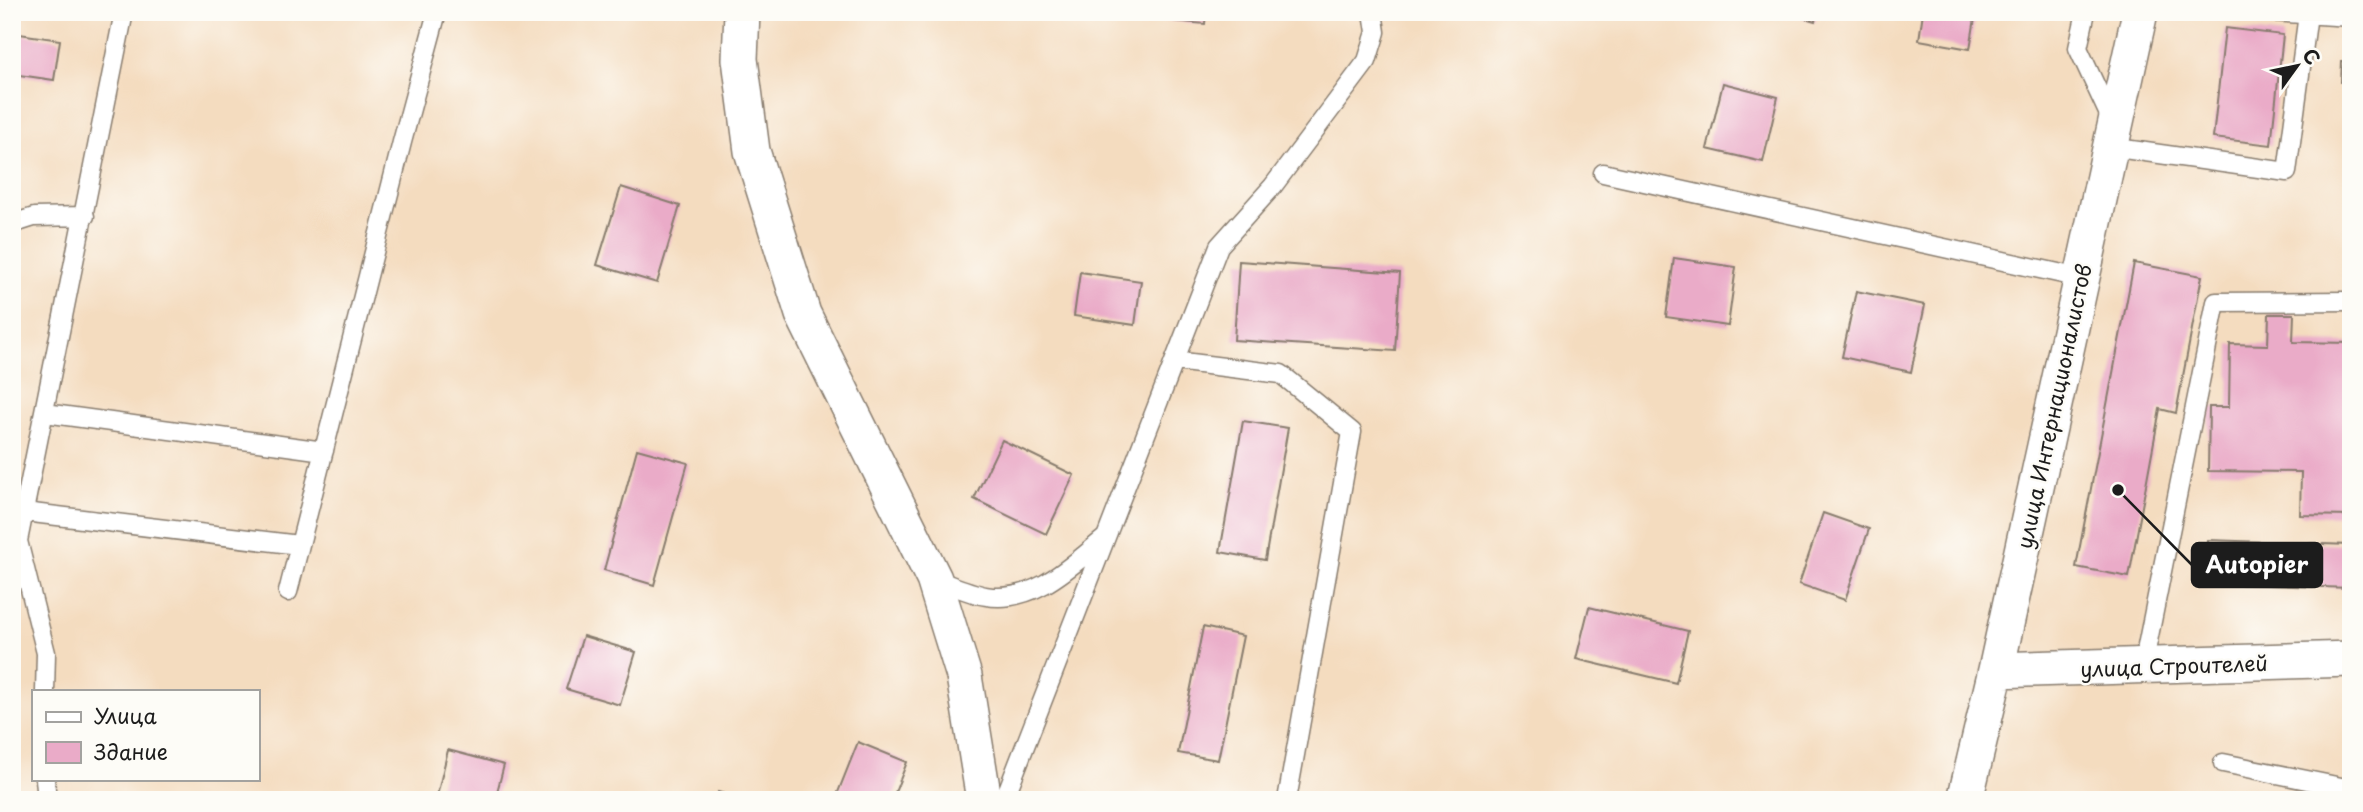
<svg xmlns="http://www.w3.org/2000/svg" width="2363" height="812" font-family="'Playpen Sans',sans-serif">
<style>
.building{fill:#eaabc8}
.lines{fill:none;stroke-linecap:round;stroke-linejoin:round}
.service-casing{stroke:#887c6e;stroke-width:21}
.minor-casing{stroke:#887c6e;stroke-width:38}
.service{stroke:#fff;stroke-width:18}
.minor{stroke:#fff;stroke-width:35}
.labels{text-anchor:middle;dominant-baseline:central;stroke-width:5;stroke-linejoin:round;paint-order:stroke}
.street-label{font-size:21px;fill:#1c1c1c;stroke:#fdfcf7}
.leader{fill:none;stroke:#1c1c1c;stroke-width:2.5}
.callout-dot{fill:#1c1c1c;stroke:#fdfcf7;stroke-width:2.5}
.callout{fill:#1c1c1c;stroke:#1c1c1c;stroke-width:2.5}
.callout-label{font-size:23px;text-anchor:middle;font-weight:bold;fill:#fff}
</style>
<rect width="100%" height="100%" fill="#fdfcf7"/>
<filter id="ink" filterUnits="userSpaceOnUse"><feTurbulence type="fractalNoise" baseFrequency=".0143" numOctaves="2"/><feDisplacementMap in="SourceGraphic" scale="14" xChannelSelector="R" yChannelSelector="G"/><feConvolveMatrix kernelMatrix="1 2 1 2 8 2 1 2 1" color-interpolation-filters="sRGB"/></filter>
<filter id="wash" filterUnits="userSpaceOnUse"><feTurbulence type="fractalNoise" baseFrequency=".00686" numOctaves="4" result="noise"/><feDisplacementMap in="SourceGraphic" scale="28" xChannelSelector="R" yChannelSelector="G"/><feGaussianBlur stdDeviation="1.57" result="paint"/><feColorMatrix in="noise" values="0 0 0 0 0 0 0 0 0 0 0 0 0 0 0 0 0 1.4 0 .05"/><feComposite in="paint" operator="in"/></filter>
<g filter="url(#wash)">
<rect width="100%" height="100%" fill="#f4dcbf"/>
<g id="blocks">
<path class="building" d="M 1151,12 L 1206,12 L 1205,24 L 1151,19 Z
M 1783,12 L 1818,12 L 1815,21 Z
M 1923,12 L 1976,12 L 1970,49 L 1919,40 Z
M 2225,28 L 2283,35 L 2271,145 L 2213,138 Z
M 13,33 L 60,40 L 54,80 L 12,74 Z
M 2342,61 L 2351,61 L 2351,83 L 2341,82 Z
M 1723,83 L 1778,97 L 1763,162 L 1707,149 Z
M 621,187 L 680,206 L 657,283 L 597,265 Z
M 1674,258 L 1736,267 L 1728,326 L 1666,317 Z
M 1239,261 L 1400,273 L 1395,351 L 1234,340 Z
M 2134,263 L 2202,276 L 2176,413 L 2160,409 L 2129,577 L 2076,567 Z
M 1080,272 L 1141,281 L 1135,325 L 1074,316 Z
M 1856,291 L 1925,305 L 1911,372 L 1842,357 Z
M 2269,314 L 2294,314 L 2293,342 L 2351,343 L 2351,516 L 2300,515 L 2301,472 L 2208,471 L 2209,407 L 2229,407 L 2230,344 L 2268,345 Z
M 1243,421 L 1288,428 L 1265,560 L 1220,552 Z
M 1002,440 L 1074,475 L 1046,534 L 974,499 Z
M 637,449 L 688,463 L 654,585 L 604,570 Z
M 1823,513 L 1869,529 L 1845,600 L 1799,584 Z
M 2208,540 L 2351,545 L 2351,588 L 2206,583 Z
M 1589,607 L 1688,631 L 1676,683 L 1576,659 Z
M 1203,627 L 1243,636 L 1218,760 L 1178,753 Z
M 583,636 L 636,652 L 620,705 L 566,689 Z
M 858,742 L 907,762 L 892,800 L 835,800 Z
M 448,750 L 504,765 L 495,800 L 436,800 Z
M 718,792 L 741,799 L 741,800 L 716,800 Z"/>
</g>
</g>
<g filter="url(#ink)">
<use href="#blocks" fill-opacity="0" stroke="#887c6e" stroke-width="2"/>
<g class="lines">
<g class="service-casing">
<path id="service" d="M 2086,12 L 2078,48 L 2112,121
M 2271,12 L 2351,17
M 2110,147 L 2287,172 L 2308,14
M 1603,173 L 2081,278
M 12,224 L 34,217 L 85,216
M 1175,361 L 1281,374 L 1352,432 L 1287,800
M 45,413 L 324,451
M 24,512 L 299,545
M 934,579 C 951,585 969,593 986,596 C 1034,604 1072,565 1105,538
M 288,592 L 402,142 L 437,12
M 2143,666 L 2216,302 L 2351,301
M 45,691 L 46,653 L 18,541 L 124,12
M 2223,763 L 2351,789
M 45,779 L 47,800
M 1004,800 L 1219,246 L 1273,186 L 1367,61 L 1376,32 L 1373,12"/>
</g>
<g class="minor-casing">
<path id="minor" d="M 742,12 L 740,59 L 752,151 L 803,314 L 934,579 L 964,676 L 984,800
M 1996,670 L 2351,659
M 1965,800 L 1996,670 L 2140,12"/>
</g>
<use href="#service" class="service"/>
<use href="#minor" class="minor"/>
</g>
</g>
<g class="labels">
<g class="street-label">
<text transform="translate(2053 406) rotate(-78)">улица Интернационалистов</text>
<text transform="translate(2174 665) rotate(-2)">улица Строителей</text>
</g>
</g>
<path class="leader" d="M2118 490L2192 565"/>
<circle class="callout-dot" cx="2118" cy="490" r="7"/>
<rect class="callout" x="2192" y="543" width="130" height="44" rx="7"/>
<g class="callout-label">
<text x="2257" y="573">Autopier</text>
</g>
<rect width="2363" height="812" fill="none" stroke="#fdfcf7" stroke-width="42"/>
<rect x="32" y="690" width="228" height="91" fill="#fdfcf7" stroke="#a3a29f" stroke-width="2"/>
<rect x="46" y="712" width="35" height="10" fill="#ffffff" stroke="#a3a29f" stroke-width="2"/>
<text x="94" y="724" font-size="21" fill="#1c1c1c">Улица</text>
<rect x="46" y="742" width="35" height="21" fill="#eaabc8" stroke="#a3a29f" stroke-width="2"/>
<text x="94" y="760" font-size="21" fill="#1c1c1c">Здание</text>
<g transform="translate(2297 66) rotate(57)" stroke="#fdfcf7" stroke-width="5" paint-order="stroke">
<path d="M0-5L12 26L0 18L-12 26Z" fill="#1c1c1c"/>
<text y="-10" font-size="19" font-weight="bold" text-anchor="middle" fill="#1c1c1c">С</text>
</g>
</svg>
